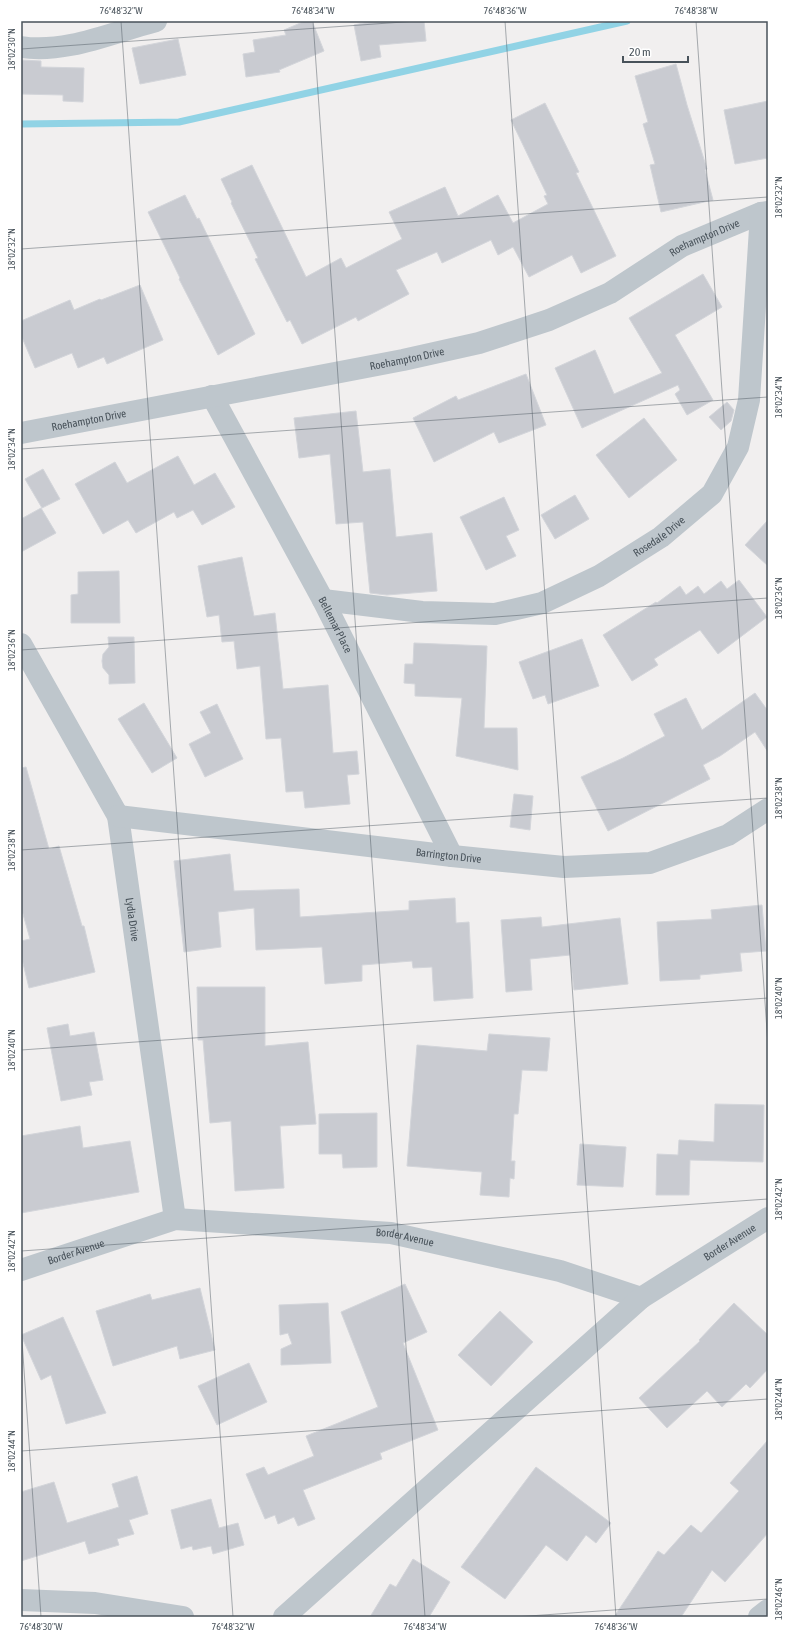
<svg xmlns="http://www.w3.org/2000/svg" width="789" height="1638" font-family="'Asap Condensed',sans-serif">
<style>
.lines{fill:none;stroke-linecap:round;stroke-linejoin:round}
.stream{stroke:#91d3e5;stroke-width:7}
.building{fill:#c9cbd1;stroke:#d3d5da}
.minor{stroke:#bec6cc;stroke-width:22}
.ticks{fill:none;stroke:#48525a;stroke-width:1;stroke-opacity:0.45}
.labels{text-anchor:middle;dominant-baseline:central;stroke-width:3.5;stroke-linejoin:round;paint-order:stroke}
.street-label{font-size:11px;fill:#48525a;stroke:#fff}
.neatline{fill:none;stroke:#48525a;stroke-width:1.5}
.ticks-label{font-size:10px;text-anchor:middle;fill:#48525a}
</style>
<rect width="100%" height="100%" fill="#f1efef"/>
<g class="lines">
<path class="stream" d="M 21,124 L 179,122 L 627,21"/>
</g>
<path class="building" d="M 305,21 L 312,21 L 324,51 L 279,70 L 280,72 L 246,77 L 243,54 L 255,52 L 253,40 L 286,35 L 284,30 Z
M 373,21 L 424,21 L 426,41 L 379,45 L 381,57 L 361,61 L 354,25 Z
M 178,39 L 186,75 L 140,84 L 132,48 Z
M 21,60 L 41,61 L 41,67 L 84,68 L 83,102 L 63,101 L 63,95 L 21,94 Z
M 676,64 L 687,105 L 707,169 L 705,170 L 713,200 L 661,212 L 650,165 L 655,164 L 643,124 L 648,122 L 635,76 Z
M 768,101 L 768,158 L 735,164 L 724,110 Z
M 545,103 L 579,172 L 576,173 L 616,256 L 581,273 L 572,255 L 529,277 L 513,247 L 498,255 L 491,240 L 442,263 L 437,252 L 396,270 L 409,294 L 358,321 L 356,317 L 302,344 L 290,320 L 287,322 L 255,259 L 258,258 L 231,203 L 232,202 L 221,179 L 252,165 L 306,277 L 341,258 L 346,268 L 402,239 L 389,212 L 445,187 L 458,216 L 498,195 L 513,223 L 548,204 L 544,196 L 547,195 L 511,120 Z
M 185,195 L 197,219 L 199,218 L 255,334 L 218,355 L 179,279 L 180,278 L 148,212 Z
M 703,274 L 722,307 L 675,335 L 713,400 L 687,415 L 675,394 L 680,390 L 678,385 L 582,428 L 555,368 L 595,350 L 614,394 L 662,373 L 629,318 Z
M 140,285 L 163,340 L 107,364 L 104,357 L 78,368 L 72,353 L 35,368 L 21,335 L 21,321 L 70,300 L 74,310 L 100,299 L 101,300 Z
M 526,374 L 546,425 L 499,443 L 494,432 L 434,462 L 413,418 L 456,396 L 458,400 Z
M 727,402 L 734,410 L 731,421 L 721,430 L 709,417 Z
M 356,411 L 363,472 L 390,469 L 396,537 L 432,533 L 437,591 L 387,595 L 370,593 L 363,522 L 336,524 L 330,454 L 299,458 L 294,418 Z
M 644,418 L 677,460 L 629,498 L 596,455 Z
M 178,456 L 194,485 L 215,473 L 235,507 L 202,525 L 193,510 L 177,518 L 174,512 L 136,533 L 128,520 L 103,534 L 75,484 L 115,462 L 127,483 Z
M 43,469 L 60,499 L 42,508 L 25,479 Z
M 575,495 L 589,519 L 555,539 L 541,515 Z
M 504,497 L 519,530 L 506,536 L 516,556 L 486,570 L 460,517 Z
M 41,508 L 56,533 L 21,552 L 21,519 Z
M 768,520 L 768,566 L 745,545 Z
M 242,557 L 254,616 L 275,613 L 283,689 L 328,685 L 333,753 L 357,751 L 359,774 L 347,775 L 350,804 L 305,808 L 303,791 L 286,792 L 281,738 L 266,739 L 260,666 L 237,669 L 234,641 L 222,642 L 219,615 L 207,617 L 198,566 Z
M 119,571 L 120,623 L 71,623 L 71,595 L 78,594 L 78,572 Z
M 739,580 L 767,617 L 718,654 L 700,630 L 654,659 L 658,665 L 632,681 L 603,635 L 656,602 L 657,603 L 680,586 L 686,595 L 698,586 L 704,594 L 721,581 L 727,589 Z
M 108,637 L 134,637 L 135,683 L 109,684 L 109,675 L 103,668 L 102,661 L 103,654 L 109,647 Z
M 582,639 L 599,686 L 548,704 L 545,695 L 533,699 L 519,662 Z
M 414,643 L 487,646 L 484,728 L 517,728 L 518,770 L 456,756 L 462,698 L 415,696 L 415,684 L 404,683 L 405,664 L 413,664 Z
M 755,693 L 768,711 L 768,752 L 755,732 L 720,756 L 703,765 L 710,779 L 608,831 L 581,777 L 623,758 L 665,736 L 654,714 L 686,698 L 702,730 Z
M 144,703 L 177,758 L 152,773 L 118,719 Z
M 217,704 L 243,759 L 205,777 L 189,744 L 211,733 L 200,712 Z
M 26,767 L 49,849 L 59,846 L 82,926 L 84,926 L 95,972 L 29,988 L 21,955 L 21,941 L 30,939 L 21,907 L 21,768 Z
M 514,794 L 533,796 L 530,830 L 510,827 Z
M 230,854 L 234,891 L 299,889 L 300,917 L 409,910 L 409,901 L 455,898 L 456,923 L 469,922 L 473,998 L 434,1001 L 432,967 L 413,968 L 412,961 L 362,965 L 362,981 L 325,984 L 322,947 L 256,950 L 254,908 L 218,912 L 221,947 L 184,952 L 174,861 Z
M 762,905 L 766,951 L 740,953 L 742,971 L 700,975 L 700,979 L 660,981 L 657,922 L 712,919 L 711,910 Z
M 541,917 L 542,927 L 620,918 L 628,984 L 574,990 L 570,955 L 530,959 L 532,990 L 506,992 L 501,920 Z
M 197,987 L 265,987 L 265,1046 L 308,1042 L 316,1124 L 280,1126 L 284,1188 L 235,1191 L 231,1121 L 210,1123 L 203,1040 L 198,1040 Z
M 68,1024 L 70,1036 L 94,1032 L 103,1080 L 89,1082 L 92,1095 L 61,1101 L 47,1028 Z
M 489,1034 L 550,1038 L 547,1071 L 522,1070 L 518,1114 L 514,1114 L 511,1161 L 515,1161 L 514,1179 L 510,1178 L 509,1197 L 480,1195 L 482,1172 L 407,1166 L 417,1045 L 487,1051 Z
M 715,1104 L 764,1105 L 763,1162 L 690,1160 L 689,1195 L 656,1195 L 657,1154 L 678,1155 L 679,1140 L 714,1142 Z
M 377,1113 L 377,1167 L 343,1168 L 342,1154 L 319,1154 L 319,1114 Z
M 80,1126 L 83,1148 L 130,1141 L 139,1192 L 21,1213 L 21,1136 Z
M 580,1144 L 626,1147 L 623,1187 L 577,1185 Z
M 405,1284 L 427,1332 L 403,1343 L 438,1430 L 380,1453 L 382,1459 L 303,1490 L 315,1519 L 298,1526 L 294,1517 L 278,1524 L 275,1515 L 265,1519 L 246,1474 L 264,1467 L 268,1475 L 314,1456 L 306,1436 L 378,1407 L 341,1312 Z
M 200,1288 L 215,1350 L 180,1359 L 177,1346 L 113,1366 L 96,1311 L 150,1294 L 152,1300 Z
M 328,1303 L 331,1363 L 281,1365 L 281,1349 L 292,1344 L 288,1333 L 280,1335 L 279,1305 Z
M 734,1303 L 768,1335 L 768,1369 L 750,1388 L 746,1384 L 722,1407 L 707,1391 L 667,1428 L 639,1398 L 700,1341 L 699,1340 Z
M 500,1311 L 533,1342 L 491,1386 L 458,1355 Z
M 63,1317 L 106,1413 L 66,1424 L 51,1375 L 41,1380 L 21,1335 Z
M 249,1363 L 267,1402 L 217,1425 L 198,1386 Z
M 768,1440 L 768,1533 L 725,1582 L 712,1570 L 681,1617 L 614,1617 L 658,1551 L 664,1555 L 691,1525 L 701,1533 L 739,1491 L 730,1483 Z
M 536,1467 L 611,1523 L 596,1543 L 586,1535 L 567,1561 L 546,1545 L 505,1599 L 461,1567 Z
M 137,1476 L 148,1514 L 129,1520 L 134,1534 L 117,1539 L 119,1545 L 89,1554 L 85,1541 L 21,1561 L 21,1492 L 54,1482 L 67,1523 L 119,1507 L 112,1484 Z
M 211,1499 L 219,1528 L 238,1523 L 244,1545 L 213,1554 L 211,1546 L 193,1550 L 192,1546 L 181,1549 L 171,1510 Z
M 413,1559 L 450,1582 L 429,1617 L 370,1617 L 390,1584 L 396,1587 Z"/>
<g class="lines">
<g class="minor">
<path d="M 21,47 C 66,54 113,32 156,21"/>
<path id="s1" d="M 212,396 L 323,600 L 452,856"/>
<path id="s2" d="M 21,433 L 403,360 L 479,343 L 549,320 L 610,293 L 682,246 L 761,213 L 768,212"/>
<path id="s3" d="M 323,600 L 422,612 L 495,614 L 542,603 L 599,576 L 661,537 L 712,494 L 738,447 L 749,400 L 761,213"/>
<path id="s4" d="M 21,644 L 118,816 L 175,1219"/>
<path id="s5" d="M 118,816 L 452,856 L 564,867 L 650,863 L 728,835 L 768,809"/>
<path id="s6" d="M 21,1270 L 175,1219 L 391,1233 L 560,1271 L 641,1298 L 768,1218"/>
<path d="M 21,1600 L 95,1603 L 183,1617"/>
<path d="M 284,1617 L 641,1298"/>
<path d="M 759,1617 L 768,1610"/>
</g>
</g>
<path class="ticks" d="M 121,21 L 233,1617M 313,21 L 425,1617M 505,21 L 616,1617M 696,21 L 768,1045M 21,49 L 417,21M 21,249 L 768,197M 21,449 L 768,397M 21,650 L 768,598M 21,850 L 768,798M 21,1050 L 768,998M 21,1251 L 768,1199M 21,1326 L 41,1617M 21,1451 L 768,1399M 515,1617 L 768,1599"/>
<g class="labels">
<g class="street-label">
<text stroke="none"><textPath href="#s2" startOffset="717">Roehampton Drive</textPath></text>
<text stroke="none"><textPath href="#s2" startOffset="393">Roehampton Drive</textPath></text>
<text stroke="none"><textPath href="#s2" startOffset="69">Roehampton Drive</textPath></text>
<text stroke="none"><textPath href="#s3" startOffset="356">Rosedale Drive</textPath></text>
<text stroke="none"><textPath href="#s1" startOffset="260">Bellemar Place</textPath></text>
<text stroke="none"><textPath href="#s5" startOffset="333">Barrington Drive</textPath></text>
<text stroke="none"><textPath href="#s4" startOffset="302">Lydia Drive</textPath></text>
<text stroke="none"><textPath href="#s6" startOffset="393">Border Avenue</textPath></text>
<text stroke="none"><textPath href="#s6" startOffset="742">Border Avenue</textPath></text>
<text stroke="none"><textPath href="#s6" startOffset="58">Border Avenue</textPath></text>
</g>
</g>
<rect width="789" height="1638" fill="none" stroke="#ffffff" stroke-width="44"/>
<path d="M623 56v6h65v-6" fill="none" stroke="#48525a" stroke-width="2"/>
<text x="629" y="56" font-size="12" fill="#48525a" stroke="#ffffff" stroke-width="3" paint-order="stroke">20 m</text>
<rect x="22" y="22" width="745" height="1594" class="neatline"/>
<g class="ticks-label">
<text x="121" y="14">76°48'32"W</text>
<text x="313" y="14">76°48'34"W</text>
<text x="505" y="14">76°48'36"W</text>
<text x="696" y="14">76°48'38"W</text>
<text transform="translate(11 49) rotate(-90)" y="4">18°02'30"N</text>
<text transform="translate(778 197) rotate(-90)" y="4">18°02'32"N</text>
<text transform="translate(11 249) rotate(-90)" y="4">18°02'32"N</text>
<text transform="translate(778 397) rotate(-90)" y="4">18°02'34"N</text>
<text transform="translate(11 449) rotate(-90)" y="4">18°02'34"N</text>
<text transform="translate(778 598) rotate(-90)" y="4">18°02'36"N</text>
<text transform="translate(11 650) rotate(-90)" y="4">18°02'36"N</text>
<text transform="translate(778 798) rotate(-90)" y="4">18°02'38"N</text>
<text transform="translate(11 850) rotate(-90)" y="4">18°02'38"N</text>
<text transform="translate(778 998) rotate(-90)" y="4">18°02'40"N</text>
<text transform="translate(11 1050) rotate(-90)" y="4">18°02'40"N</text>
<text transform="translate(778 1199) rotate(-90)" y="4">18°02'42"N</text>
<text transform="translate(11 1251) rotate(-90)" y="4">18°02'42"N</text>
<text transform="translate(778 1399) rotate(-90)" y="4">18°02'44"N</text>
<text transform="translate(11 1451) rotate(-90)" y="4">18°02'44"N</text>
<text transform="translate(778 1599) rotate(-90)" y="4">18°02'46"N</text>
<text x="41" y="1630">76°48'30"W</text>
<text x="233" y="1630">76°48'32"W</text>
<text x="425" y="1630">76°48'34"W</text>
<text x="616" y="1630">76°48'36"W</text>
</g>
</svg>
